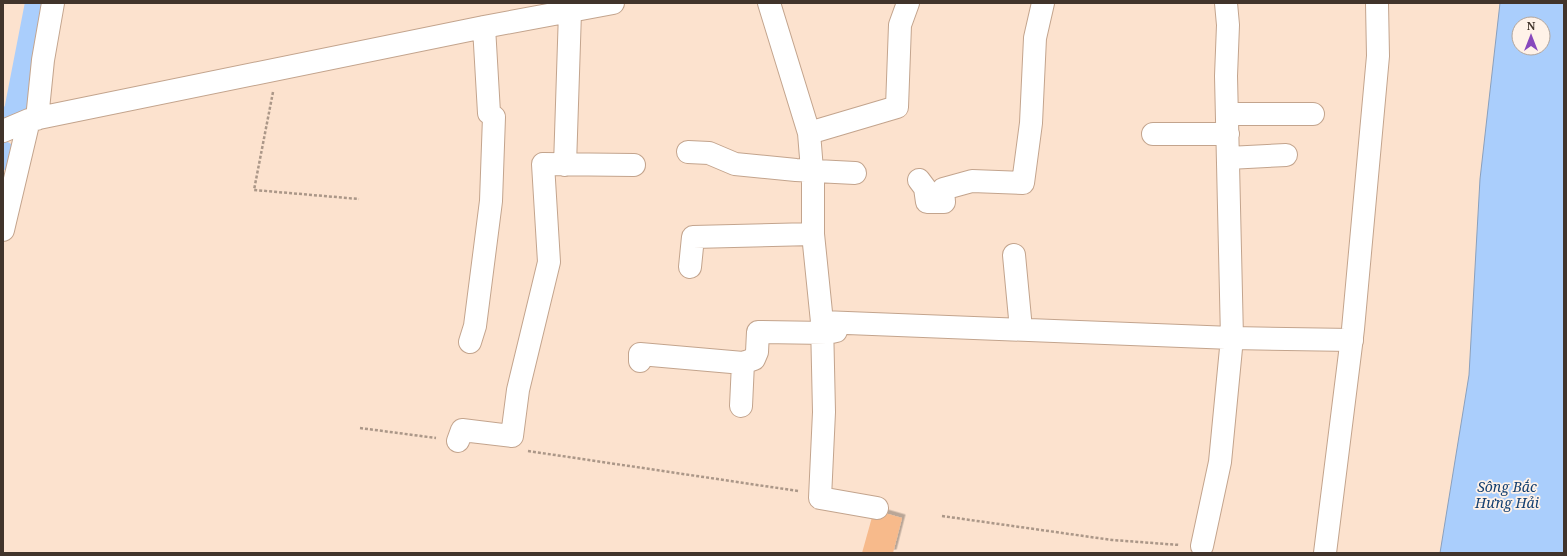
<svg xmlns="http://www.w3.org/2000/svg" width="1567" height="556" font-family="'Noto Serif',serif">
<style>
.water{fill:#aacefc;stroke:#8aa0bd;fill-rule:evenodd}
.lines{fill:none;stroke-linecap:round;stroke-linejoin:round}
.canal{stroke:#aacefc;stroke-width:24}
.building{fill:#f7ba8b;filter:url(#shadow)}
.street-casing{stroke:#c3a48d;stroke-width:24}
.secondary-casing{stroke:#c3a48d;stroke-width:24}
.path{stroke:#ab9788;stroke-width:2.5;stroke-dasharray:3 2;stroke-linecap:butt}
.street{stroke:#fff;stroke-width:22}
.secondary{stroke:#fff;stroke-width:22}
.labels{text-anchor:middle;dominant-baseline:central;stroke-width:3.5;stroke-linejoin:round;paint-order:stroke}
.water-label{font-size:14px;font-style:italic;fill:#133f71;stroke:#fff2e8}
</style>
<defs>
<filter id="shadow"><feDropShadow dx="3.5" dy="-3.5" stdDeviation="0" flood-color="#0004"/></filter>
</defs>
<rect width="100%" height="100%" fill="#fce2ce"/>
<path class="water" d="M 1500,3 L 1564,3 L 1564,553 L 1440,553 L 1469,375 L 1480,179 ZM 1519,24 L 1543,24 L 1543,48 L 1519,48 Z"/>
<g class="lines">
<path class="canal" d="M 3,122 L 9,120 L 16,111 L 37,3
M 3,153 L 3,158"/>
</g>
<path class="building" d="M 874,510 L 902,518 L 893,553 L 862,553 Z"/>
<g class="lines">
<g class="street-casing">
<path id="street" d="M 769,3 L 809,133 L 813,182 L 813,234 L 822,322 L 824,412 L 820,498 L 877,508
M 1227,114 L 1313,114
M 37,119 L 43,60 L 53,3
M 3,131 L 29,120 L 484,27 L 613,3
M 809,133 L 897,107 L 900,25 L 908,3
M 1153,134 L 1228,134
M 688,152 L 709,153 L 735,164 L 796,170 L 855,173
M 1228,158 L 1286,155
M 565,165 L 570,12
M 919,180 L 925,188 L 927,202 L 944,202 L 943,189 L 972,181 L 1023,183 L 1031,123 L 1035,38 L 1043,3
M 3,230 L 29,120
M 1014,255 L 1021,329
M 690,267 L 693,237 L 813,234
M 822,322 L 1232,338 L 1352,340
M 470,342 L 475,326 L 491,201 L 494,117 L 489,113 L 484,27
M 640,361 L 640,354 L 743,363 L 754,359 L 757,352 L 758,332 L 827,333 L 836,331
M 741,406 L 743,363
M 458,441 L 462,430 L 512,436 L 518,390 L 549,262 L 543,164 L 634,165
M 1202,546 L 1220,462 L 1232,338 L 1226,76 L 1228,25 L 1226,3"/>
</g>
<g class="secondary-casing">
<path id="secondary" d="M 1325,553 L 1353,329 L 1378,56 L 1377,3"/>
</g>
<path class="path" d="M 273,92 L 254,190 L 359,199
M 360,428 L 436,438
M 528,451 L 798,491
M 942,516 L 1112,540 L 1180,545"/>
<use href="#street" class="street"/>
<use href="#secondary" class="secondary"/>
</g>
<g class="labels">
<g class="water-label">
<text x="1507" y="486">Sông Bắc<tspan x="1507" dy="16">Hưng Hải</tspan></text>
</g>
</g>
<rect width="1567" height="556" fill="none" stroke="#41342b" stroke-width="8"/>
<g transform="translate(1531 36)"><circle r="19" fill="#fff2e8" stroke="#b3a69c"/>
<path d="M0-3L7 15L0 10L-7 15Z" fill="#8848bd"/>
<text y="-6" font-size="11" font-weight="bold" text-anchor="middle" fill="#41342b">N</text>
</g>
</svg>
